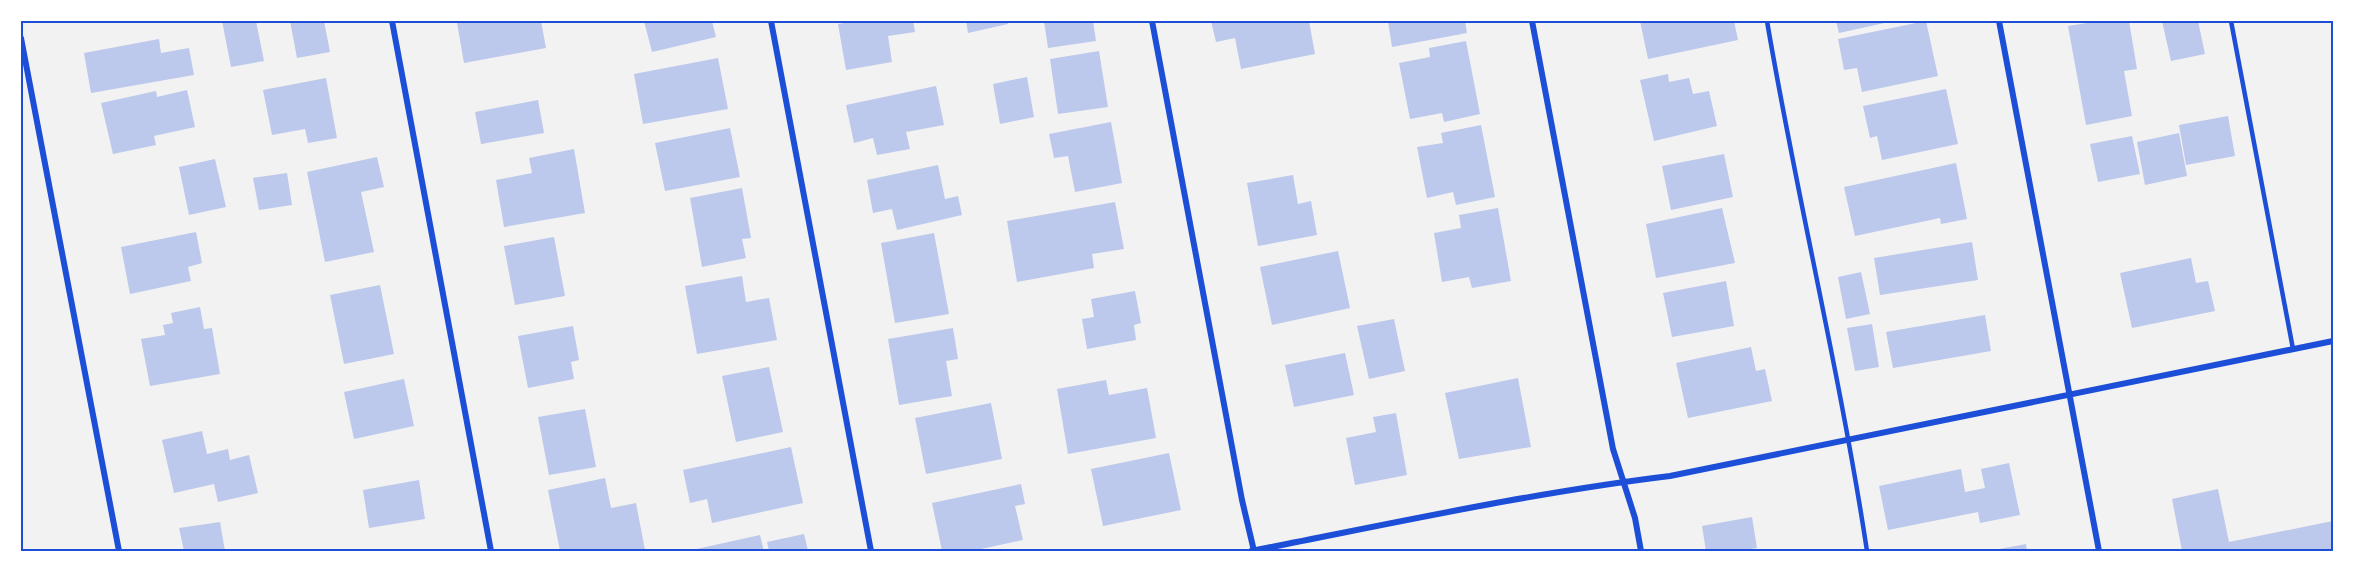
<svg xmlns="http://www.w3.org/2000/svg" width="2354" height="572" font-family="'Public Sans',sans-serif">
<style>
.building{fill:#bdc9ec}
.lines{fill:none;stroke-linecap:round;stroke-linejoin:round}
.service{stroke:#1d4ed8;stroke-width:4.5}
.minor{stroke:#1d4ed8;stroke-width:6}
.neatline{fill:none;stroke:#1d4ed8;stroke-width:2}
</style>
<rect width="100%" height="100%" fill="#f2f2f2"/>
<path class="building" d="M 222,21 L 256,21 L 264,61 L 231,67 Z
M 290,21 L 324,21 L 330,52 L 297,58 Z
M 469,21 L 541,21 L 546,48 L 464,63 L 457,23 Z
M 644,21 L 712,21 L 716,37 L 652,52 Z
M 856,21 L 913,21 L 915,32 L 888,36 L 892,62 L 846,70 L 838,24 Z
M 966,21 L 1007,21 L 1008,24 L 968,33 Z
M 1044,21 L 1093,21 L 1096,41 L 1048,48 Z
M 1211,21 L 1309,21 L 1315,54 L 1241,69 L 1235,38 L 1216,42 Z
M 1388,21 L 1465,21 L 1467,33 L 1392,47 Z
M 1640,21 L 1734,21 L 1738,40 L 1648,59 Z
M 1836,21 L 1889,21 L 1889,22 L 1839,33 Z
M 1926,21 L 1938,76 L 1862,92 L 1857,68 L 1844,70 L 1838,39 Z
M 2087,21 L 2129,21 L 2137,69 L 2124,71 L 2132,116 L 2086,125 L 2068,26 L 2087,23 Z
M 2162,21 L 2198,21 L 2205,54 L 2171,61 Z
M 159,39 L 161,53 L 189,48 L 194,75 L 91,93 L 84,53 Z
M 1466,41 L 1480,114 L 1444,122 L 1442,113 L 1410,119 L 1399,63 L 1430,57 L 1429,48 Z
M 1099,51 L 1108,107 L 1058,114 L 1050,59 Z
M 718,58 L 728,109 L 643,124 L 634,74 Z
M 1668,74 L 1669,82 L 1689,78 L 1693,94 L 1709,91 L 1717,126 L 1654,141 L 1640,80 Z
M 1027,77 L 1034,117 L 1000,124 L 993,84 Z
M 326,78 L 337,138 L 308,143 L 305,129 L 272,135 L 263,90 Z
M 936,86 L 944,125 L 906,132 L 910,149 L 877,155 L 873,138 L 854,143 L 846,105 Z
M 1946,89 L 1958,144 L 1882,160 L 1877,136 L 1870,138 L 1863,106 Z
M 187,90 L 195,127 L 154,136 L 156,145 L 113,154 L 101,103 L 156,91 L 157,97 Z
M 538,100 L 544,133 L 481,144 L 475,112 Z
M 2228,116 L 2235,156 L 2186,165 L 2179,125 Z
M 1111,122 L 1122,183 L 1075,192 L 1068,156 L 1054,158 L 1049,134 Z
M 1481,125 L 1495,197 L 1456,205 L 1453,192 L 1427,198 L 1417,147 L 1443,143 L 1441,133 Z
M 730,128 L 740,177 L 665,191 L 655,143 Z
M 2179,133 L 2187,176 L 2145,185 L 2137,142 Z
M 2132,136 L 2140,174 L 2098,182 L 2090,144 Z
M 574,149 L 585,213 L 504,227 L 496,180 L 532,173 L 529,158 Z
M 1724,154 L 1733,197 L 1671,210 L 1662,166 Z
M 377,157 L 384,187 L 361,192 L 374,252 L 325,262 L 307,172 Z
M 215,159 L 226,207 L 189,215 L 179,167 Z
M 1956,163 L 1967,219 L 1941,224 L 1940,218 L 1855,236 L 1844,187 Z
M 938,165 L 945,199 L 958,196 L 962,215 L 897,230 L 892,209 L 873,213 L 867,180 Z
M 287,173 L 292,205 L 259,210 L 253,178 Z
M 1293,175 L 1298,204 L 1311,201 L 1317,235 L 1258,246 L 1247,183 Z
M 742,188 L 751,238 L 742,239 L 746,258 L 702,267 L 690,198 Z
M 1115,202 L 1124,249 L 1092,254 L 1094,268 L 1017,282 L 1007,221 Z
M 1498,208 L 1511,281 L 1472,288 L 1469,277 L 1442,282 L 1434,233 L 1461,228 L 1459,215 Z
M 1722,208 L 1735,263 L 1656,278 L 1646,224 Z
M 196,232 L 202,263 L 188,267 L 191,281 L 130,294 L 121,247 Z
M 934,233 L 949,314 L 895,323 L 881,243 Z
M 554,237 L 565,296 L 515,305 L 504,246 Z
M 1972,242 L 1978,280 L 1880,295 L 1874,258 Z
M 1338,251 L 1350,308 L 1272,325 L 1260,267 Z
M 2191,258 L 2196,283 L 2208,281 L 2215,311 L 2132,328 L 2120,273 Z
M 1861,272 L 1870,314 L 1846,319 L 1838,277 Z
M 742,276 L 746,302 L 769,298 L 777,340 L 697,354 L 685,286 Z
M 1726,281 L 1734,326 L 1672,337 L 1663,293 Z
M 380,285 L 394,354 L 344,364 L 330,295 Z
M 1135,291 L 1141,323 L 1134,325 L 1136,340 L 1087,349 L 1082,319 L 1094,317 L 1091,299 Z
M 200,307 L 204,329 L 212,328 L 220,374 L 150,386 L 141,339 L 165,335 L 163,325 L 173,323 L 171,313 Z
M 1985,315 L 1991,351 L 1893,368 L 1886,332 Z
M 1394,319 L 1405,371 L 1369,379 L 1357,326 Z
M 1872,324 L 1879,367 L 1855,371 L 1847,328 Z
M 573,326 L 579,360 L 571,362 L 574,379 L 528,388 L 518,336 Z
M 953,328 L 958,359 L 946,361 L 952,396 L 899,405 L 888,339 Z
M 1751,347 L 1756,371 L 1765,369 L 1772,401 L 1688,418 L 1676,363 Z
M 1345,353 L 1354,395 L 1294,407 L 1285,365 Z
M 769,367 L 783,432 L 736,442 L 722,376 Z
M 1518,378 L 1531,447 L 1459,459 L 1445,393 Z
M 404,379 L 414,426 L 354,439 L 344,392 Z
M 1106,380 L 1109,395 L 1147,388 L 1156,438 L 1068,454 L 1057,389 Z
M 991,403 L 1002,459 L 926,474 L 915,418 Z
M 585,409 L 596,467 L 549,475 L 538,417 Z
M 1396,413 L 1407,475 L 1355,485 L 1346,438 L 1376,432 L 1373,417 Z
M 202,431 L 207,454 L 228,449 L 230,460 L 249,455 L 258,493 L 218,502 L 214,484 L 174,493 L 162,440 Z
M 791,447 L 803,503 L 712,523 L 707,499 L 690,503 L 683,470 Z
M 1169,453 L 1181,510 L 1103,526 L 1091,469 Z
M 2009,463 L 2020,515 L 1980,523 L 1978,512 L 1888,530 L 1879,486 L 1961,469 L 1965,492 L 1985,488 L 1981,469 Z
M 605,478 L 611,508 L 636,503 L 645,550 L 560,551 L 548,490 Z
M 419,480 L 425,519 L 369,528 L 363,490 Z
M 1021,484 L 1025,504 L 1015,506 L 1023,540 L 972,551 L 942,551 L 932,503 Z
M 2218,489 L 2229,542 L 2333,521 L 2333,551 L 2182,551 L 2172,499 Z
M 1752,517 L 1757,548 L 1739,551 L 1706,551 L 1702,526 Z
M 220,522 L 225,551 L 184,551 L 179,528 Z
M 804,534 L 808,551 L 769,551 L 767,542 Z
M 760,535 L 764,551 L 692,551 L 692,550 Z
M 2026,544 L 2027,551 L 1994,551 L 1994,550 Z"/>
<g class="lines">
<path class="service" d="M 1767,21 C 1797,198 1840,373 1867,551
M 2231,21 L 2293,349"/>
<path class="minor" d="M 392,21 L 491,551
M 771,21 L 871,551
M 1152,21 L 1242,500 L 1254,551
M 1532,21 L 1613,449 L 1635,518 L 1641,551
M 1999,21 L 2099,551
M 21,38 L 119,551
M 1251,551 C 1390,524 1529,493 1670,476 L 2333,341"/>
</g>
<rect width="2354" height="572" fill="none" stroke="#ffffff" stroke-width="45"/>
<rect x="22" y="22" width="2310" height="528" class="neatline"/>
</svg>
